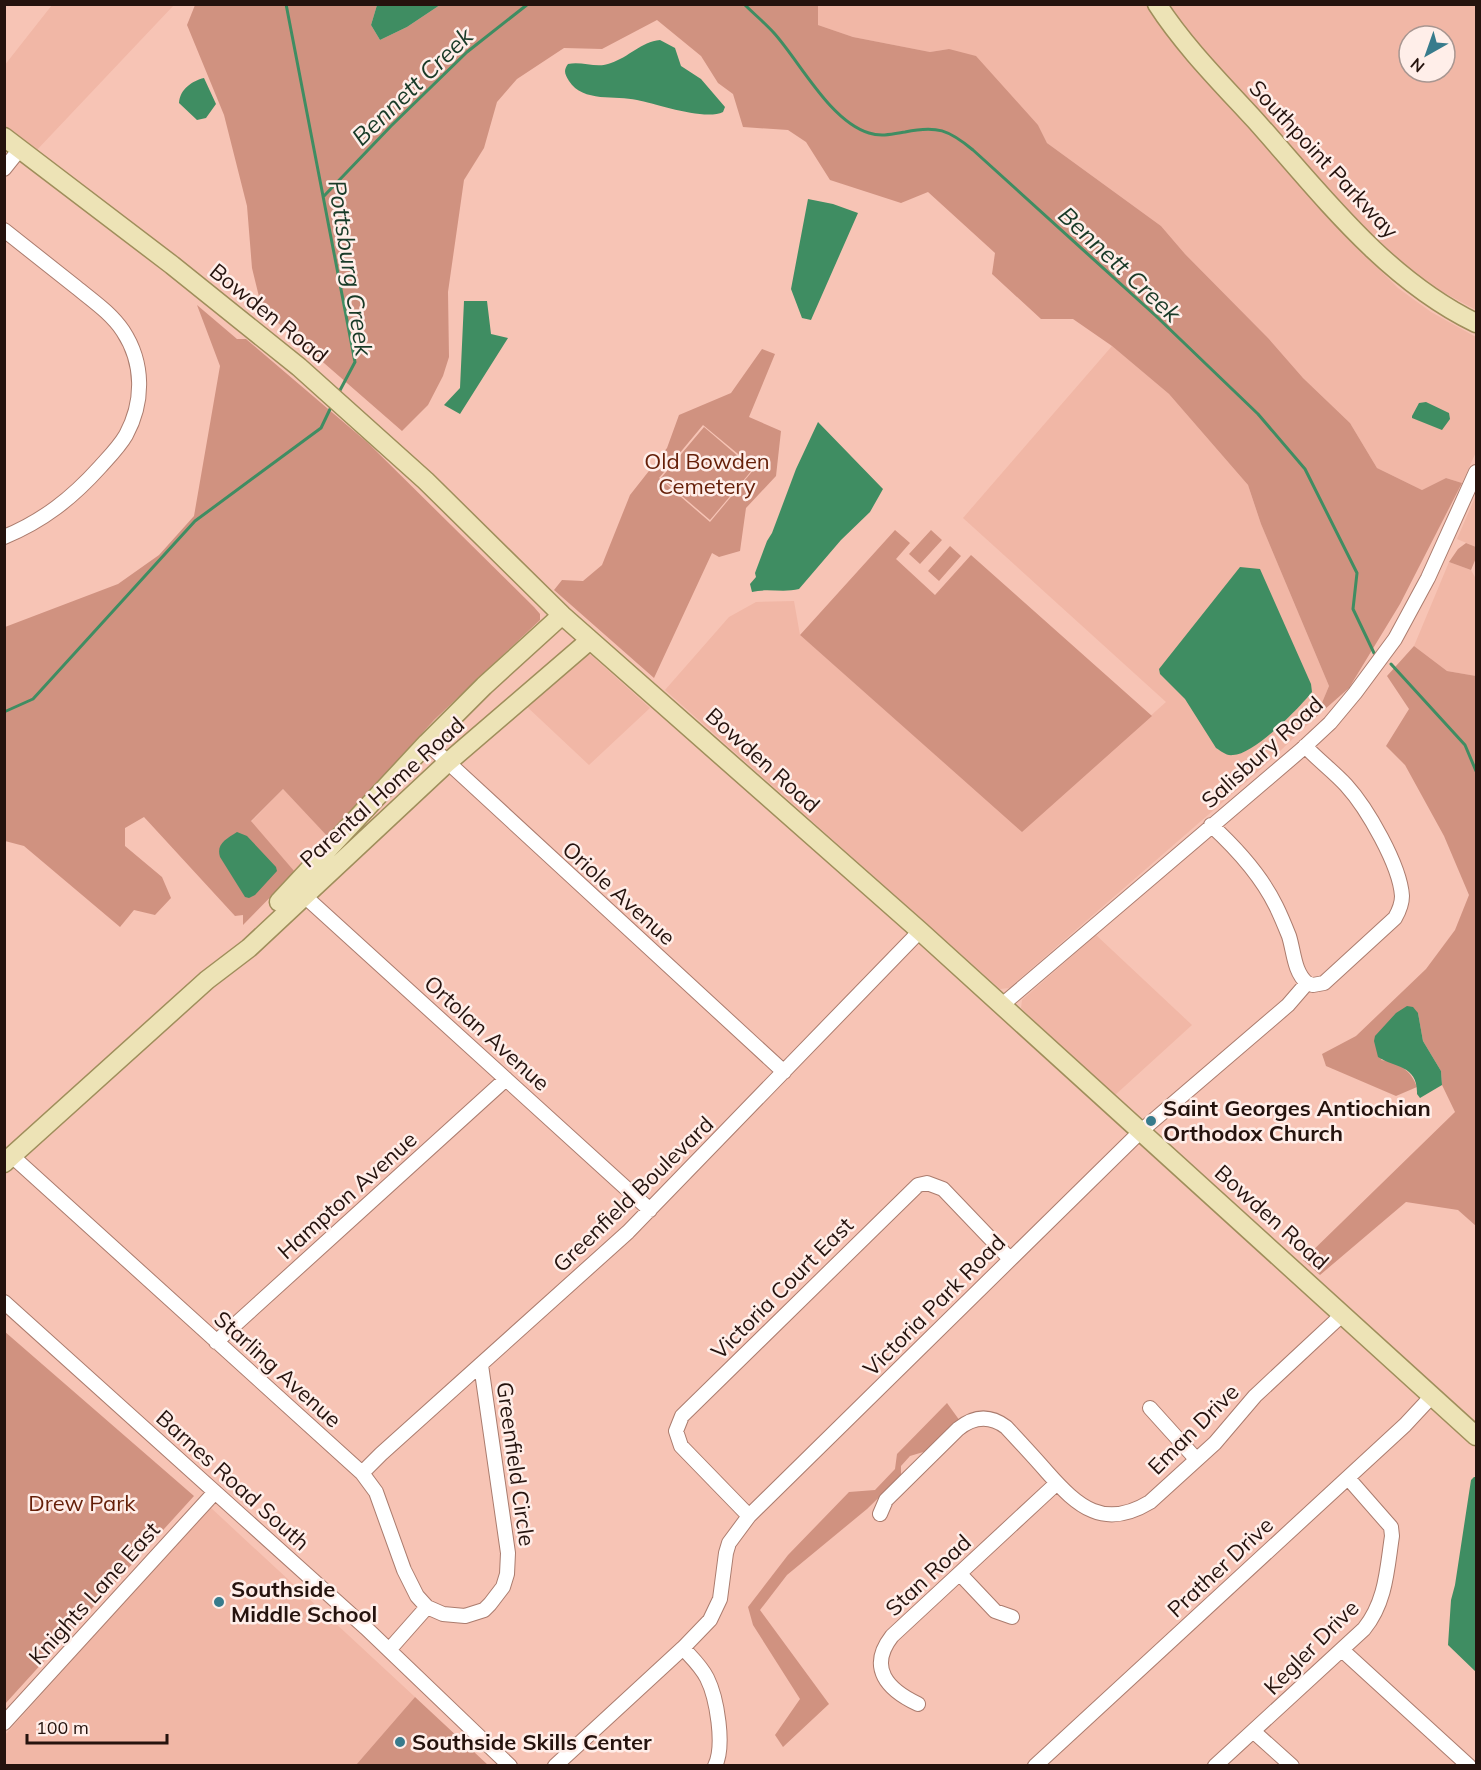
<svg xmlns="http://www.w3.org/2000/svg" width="1481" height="1770" font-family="Mulish,sans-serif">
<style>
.built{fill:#f1b7a6;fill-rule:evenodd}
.green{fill:#d09280;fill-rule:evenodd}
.water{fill:#3f8d62}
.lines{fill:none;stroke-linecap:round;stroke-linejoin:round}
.stream{stroke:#3f8d62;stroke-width:3}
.minor-casing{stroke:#ab7c6e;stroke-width:16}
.major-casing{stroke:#9f8e5b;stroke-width:21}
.minor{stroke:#fff;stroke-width:14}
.major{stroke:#ede3b6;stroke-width:18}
.poi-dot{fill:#387b8c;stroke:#ffeee9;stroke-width:2}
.labels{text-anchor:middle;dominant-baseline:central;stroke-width:5;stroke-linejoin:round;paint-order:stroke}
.street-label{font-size:22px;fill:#25130e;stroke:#ffeee9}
.park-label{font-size:22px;fill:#651f08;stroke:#ffeee9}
.poi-label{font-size:22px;font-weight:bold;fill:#25130e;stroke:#ffeee9;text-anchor:start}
.water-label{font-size:24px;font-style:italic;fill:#183a27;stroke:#ffeee9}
</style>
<rect width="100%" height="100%" fill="#f7c4b5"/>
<path class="built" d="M 818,4 L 1146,5 L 1176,47 L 1355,245 L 1398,288 L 1431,312 L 1476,337 L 1476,452 L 1462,483 L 1446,478 L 1422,490 L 1377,468 L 1350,423 L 1303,378 L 1269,339 L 1185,254 L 1161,226 L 1047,143 L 1038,125 L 949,49 L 930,52 L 853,37 L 818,25 Z
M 52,5 L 174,5 L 35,152 L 5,128 L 4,66 Z
M 1166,5 L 1476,5 L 1476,310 L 1415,277 L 1375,242 L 1183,28 ZM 1409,36 L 1445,36 L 1445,72 L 1409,72 Z
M 1112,346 L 1169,394 L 1248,485 L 1261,524 L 1329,686 L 1316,717 L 1262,768 L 1009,988 L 1000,989 L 665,690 L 729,617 L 756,602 L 794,601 L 800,635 L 1022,831 L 1166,702 L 963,518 Z
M 1476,495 L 1476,547 L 1457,539 Z
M 1449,562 L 1471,570 L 1476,579 L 1476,676 L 1447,671 L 1414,646 Z
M 585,653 L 591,655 L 650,708 L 589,765 L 524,704 Z
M 283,789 L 328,837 L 295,872 L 251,822 Z
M 1096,935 L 1192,1025 L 1114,1096 L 1021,1008 L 1022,1000 Z
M 210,1507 L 415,1697 L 356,1765 L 5,1766 L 5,1735 Z"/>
<path class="green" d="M 818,4 L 818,25 L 853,37 L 930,52 L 949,49 L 976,56 L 1038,125 L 1047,143 L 1161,226 L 1185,254 L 1269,339 L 1303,378 L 1350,423 L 1377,468 L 1422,490 L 1446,478 L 1462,483 L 1400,604 L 1349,688 L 1316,717 L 1329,686 L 1261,524 L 1248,485 L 1169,394 L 1112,346 L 1073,319 L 1041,319 L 992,274 L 995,253 L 928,192 L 901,203 L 830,180 L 806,142 L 788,130 L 743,127 L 733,94 L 718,83 L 701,56 L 657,20 L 602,49 L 564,48 L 517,79 L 497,102 L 484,148 L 464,180 L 448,292 L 449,357 L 443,376 L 428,405 L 402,431 L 262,309 L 252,268 L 247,206 L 224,115 L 187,25 L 195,5 L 377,5 L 371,25 L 380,40 L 407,27 L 440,5 Z
M 197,305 L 237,339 L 246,339 L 368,443 L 534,607 L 540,614 L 540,620 L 434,720 L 328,837 L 283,789 L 251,821 L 295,872 L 243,925 L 243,915 L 235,916 L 144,817 L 125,828 L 125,846 L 162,877 L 171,898 L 155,915 L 134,910 L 120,927 L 24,846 L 5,841 L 5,627 L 118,584 L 159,555 L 194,516 L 220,366 Z
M 762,349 L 775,354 L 749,417 L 781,431 L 776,476 L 746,508 L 740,551 L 719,557 L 712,553 L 654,678 L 554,590 L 562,580 L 583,581 L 602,565 L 630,495 L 667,448 L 679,415 L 731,393 ZM 703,425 L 755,468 L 710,522 L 659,478 Z
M 704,427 L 753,469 L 710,520 L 661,478 Z
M 895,530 L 910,543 L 896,559 L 935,595 L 971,555 L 1152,716 L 1022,832 L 800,635 Z
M 931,530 L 942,540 L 920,564 L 909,554 Z
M 1466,543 L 1476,547 L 1476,558 L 1471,570 L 1449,562 L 1458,549 Z
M 950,546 L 961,556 L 939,581 L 928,571 Z
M 1414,646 L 1447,671 L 1476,676 L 1476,1226 L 1458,1210 L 1406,1202 L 1320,1275 L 1303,1260 L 1455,1112 L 1442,1085 L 1441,1071 L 1423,1041 L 1418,1013 L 1381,1060 C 1399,1063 1411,1070 1417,1087 L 1396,1096 L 1326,1066 L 1322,1054 L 1356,1036 L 1426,969 L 1455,930 L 1469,895 L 1444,836 L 1405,765 L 1386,746 L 1409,709 L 1387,676 Z
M 4,1331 L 194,1496 L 5,1704 L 4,1704 Z
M 947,1403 L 960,1421 L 930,1450 L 910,1456 L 901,1466 L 901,1476 L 867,1509 L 787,1575 L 760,1610 L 829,1704 L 783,1747 L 775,1735 L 800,1699 L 753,1625 L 748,1607 L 788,1555 L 849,1492 L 875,1490 L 895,1469 L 897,1454 Z
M 415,1697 L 488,1765 L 356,1765 Z"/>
<path class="water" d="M 377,5 L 377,4 L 440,5 L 407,27 L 380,40 L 371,25 Z
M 660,40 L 675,48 L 681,66 L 701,79 L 725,107 L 723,112 C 705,121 657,104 637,100 C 616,95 583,103 569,81 C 565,74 563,71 568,64 C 583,61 597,69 611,63 C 629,57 641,42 660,40 Z
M 204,78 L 216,104 L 206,118 L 197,120 L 179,103 C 180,89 192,81 204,78 Z
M 808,199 L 833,204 L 858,213 L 811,320 L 802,318 L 791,289 Z
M 464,301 L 487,301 L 491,334 L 508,338 L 460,414 L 444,405 L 460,388 Z
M 1426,402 L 1449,413 L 1450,419 L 1442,430 L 1412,418 L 1412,416 L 1419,403 Z
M 818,422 L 883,489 L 870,512 L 841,540 L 799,589 C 784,593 766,588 752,592 L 750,584 L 756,577 L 755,573 L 767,541 L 772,533 L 796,469 Z
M 1240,567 L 1260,569 L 1311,684 L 1312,692 C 1299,708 1254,755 1233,755 C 1226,756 1221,751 1216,748 L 1185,699 L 1160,674 L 1159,669 Z
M 237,832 L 247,836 L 276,867 L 277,871 L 255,895 L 249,898 L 245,897 L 220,857 C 216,844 226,839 237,832 Z
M 1407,1006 L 1413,1007 L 1418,1013 L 1423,1041 L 1441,1071 L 1442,1085 L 1420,1098 L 1417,1094 C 1418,1065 1395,1068 1378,1057 L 1374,1041 L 1375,1036 L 1396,1013 Z
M 1474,1477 L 1476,1477 L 1476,1672 L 1448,1645 L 1451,1600 L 1455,1585 L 1471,1480 Z"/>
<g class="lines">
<path class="stream" d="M 286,4 L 355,362 L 338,394
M 744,4 C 754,14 765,23 774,33 C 800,62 830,121 869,133 C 881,137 893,134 905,132 C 937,125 949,130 973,150 L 1156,316 L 1258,414 L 1305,469 L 1357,573 L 1353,609 L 1374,653
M 324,196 L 391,126 L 467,52 L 528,4
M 1391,664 L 1465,745 L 1476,771
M 4,712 L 33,699 L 195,521 L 321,428 L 332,405"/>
<g class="minor-casing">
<path id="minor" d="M 4,169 L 20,149
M 4,230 C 28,249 52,268 76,287 C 93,301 111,313 123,331 C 144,363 144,402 126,435 C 119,447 109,457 100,467 C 72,498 43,521 4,537
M 427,743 L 784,1072
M 1305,746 C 1318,760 1333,771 1346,785 C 1367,808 1400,865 1402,896 C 1402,905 1399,911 1395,918 L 1324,983 L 1313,985 L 1307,983
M 1211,825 C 1236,848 1261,875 1276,906 C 1281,916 1285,926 1289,936 C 1294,952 1294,972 1307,983
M 299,891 L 650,1210
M 1002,1005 L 1301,750 L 1330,723 L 1355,693 L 1395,639 L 1428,578 L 1476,472
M 12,1156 L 362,1473 L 376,1492 L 404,1570 L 417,1596 L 427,1607 L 443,1614 L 465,1616 L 484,1610 L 490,1604 L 503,1587 L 507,1574 L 508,1553 L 481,1365
M 4,1302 L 366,1628 L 510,1766
M 216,1342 L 506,1079
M 1150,1408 L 1196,1459
M 362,1473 L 381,1454 L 628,1232 L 920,931
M 880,1514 L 886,1500 L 958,1429 C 974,1416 990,1415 1006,1427 C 1020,1442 1034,1457 1047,1472 C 1078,1507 1104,1530 1150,1502 L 1215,1443 L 1255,1396 L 1343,1314
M 749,1516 L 681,1446 L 676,1431 L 682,1416 L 918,1185 L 927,1183 L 943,1189 L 1010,1259
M 960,1574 L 995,1611 L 1012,1617
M 683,1648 C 691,1657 701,1666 707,1678 C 717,1698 725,1746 715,1766
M 389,1650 L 427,1607
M 1342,1650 L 1469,1766
M 918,1704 C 888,1690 867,1668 892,1636 L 1057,1483
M 4,1723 L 215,1492
M 1253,1731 L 1292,1766
M 555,1766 L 683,1648 L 710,1620 L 720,1599 L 726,1553 L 729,1543 L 749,1516 L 1141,1131 L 1288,1005 L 1307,983
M 1035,1766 L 1405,1425 L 1432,1396
M 1215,1766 L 1364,1629 C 1386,1602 1387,1569 1392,1536 L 1391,1527 L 1348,1478"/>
</g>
<g class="major-casing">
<path id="major" d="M 1157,4 C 1184,46 1221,83 1255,120 C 1321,194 1385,279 1476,323
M 4,137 L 172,265 L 299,367 L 426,481 L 562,615 L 920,931 L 1476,1436
M 279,902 L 427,743 L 484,686 L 562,615
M 4,1163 L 207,980 L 249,948 L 447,763 L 590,640"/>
</g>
<use href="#minor" class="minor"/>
<use href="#major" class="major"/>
</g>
<g class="poi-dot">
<circle cx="1151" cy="1121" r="6"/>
<circle cx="219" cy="1602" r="6"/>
<circle cx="400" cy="1742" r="6"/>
</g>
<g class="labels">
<g class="street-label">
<text transform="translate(1324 159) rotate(47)">Southpoint Parkway</text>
<text transform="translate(269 313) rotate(39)">Bowden Road</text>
<text transform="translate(1262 752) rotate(-42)">Salisbury Road</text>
<text transform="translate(763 760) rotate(42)">Bowden Road</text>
<text transform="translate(382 792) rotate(-42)">Parental Home Road</text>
<text transform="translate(619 893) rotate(42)">Oriole Avenue</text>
<text transform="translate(487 1033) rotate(42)">Ortolan Avenue</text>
<text transform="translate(633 1194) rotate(-44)">Greenfield Boulevard</text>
<text transform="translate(347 1195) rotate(-42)">Hampton Avenue</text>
<text transform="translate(1272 1217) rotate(42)">Bowden Road</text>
<text transform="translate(782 1288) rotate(-45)">Victoria Court East</text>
<text transform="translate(934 1305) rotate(-45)">Victoria Park Road</text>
<text transform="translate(278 1369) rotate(42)">Starling Avenue</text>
<text transform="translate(1193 1429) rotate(-45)">Eman Drive</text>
<text transform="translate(516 1464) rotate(82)">Greenfield Circle</text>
<text transform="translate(233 1480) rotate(42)">Barnes Road South</text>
<text transform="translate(1220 1567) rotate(-43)">Prather Drive</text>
<text transform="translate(928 1575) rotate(-43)">Stan Road</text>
<text transform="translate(94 1593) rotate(-48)">Knights Lane East</text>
<text transform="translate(1311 1647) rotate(-45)">Kegler Drive</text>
</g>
<g class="park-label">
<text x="707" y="461">Old Bowden<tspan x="707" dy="25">Cemetery</tspan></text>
<text x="82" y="1503">Drew Park</text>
</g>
<g class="poi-label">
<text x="1163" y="1108">Saint Georges Antiochian<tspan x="1163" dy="25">Orthodox Church</tspan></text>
<text x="231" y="1589">Southside<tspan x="231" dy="25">Middle School</tspan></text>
<text x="412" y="1742">Southside Skills Center</text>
</g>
<g class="water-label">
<text transform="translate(412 86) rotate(-44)">Bennett Creek</text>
<text transform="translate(1120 264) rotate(43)">Bennett Creek</text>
<text transform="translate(351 268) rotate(81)">Pottsburg Creek</text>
</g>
</g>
<rect width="1481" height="1770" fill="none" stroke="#25130e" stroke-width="12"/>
<g transform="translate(1427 54) rotate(220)"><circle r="28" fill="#ffeee9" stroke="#a89691" stroke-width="1.5"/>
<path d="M0-4.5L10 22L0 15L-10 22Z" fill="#387b8c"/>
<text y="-9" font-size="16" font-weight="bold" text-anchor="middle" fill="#25130e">N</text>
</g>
<path d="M27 1734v9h140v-9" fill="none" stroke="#25130e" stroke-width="3"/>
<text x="36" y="1734" font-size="18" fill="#25130e" stroke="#ffeee9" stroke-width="4.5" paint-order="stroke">100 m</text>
</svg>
